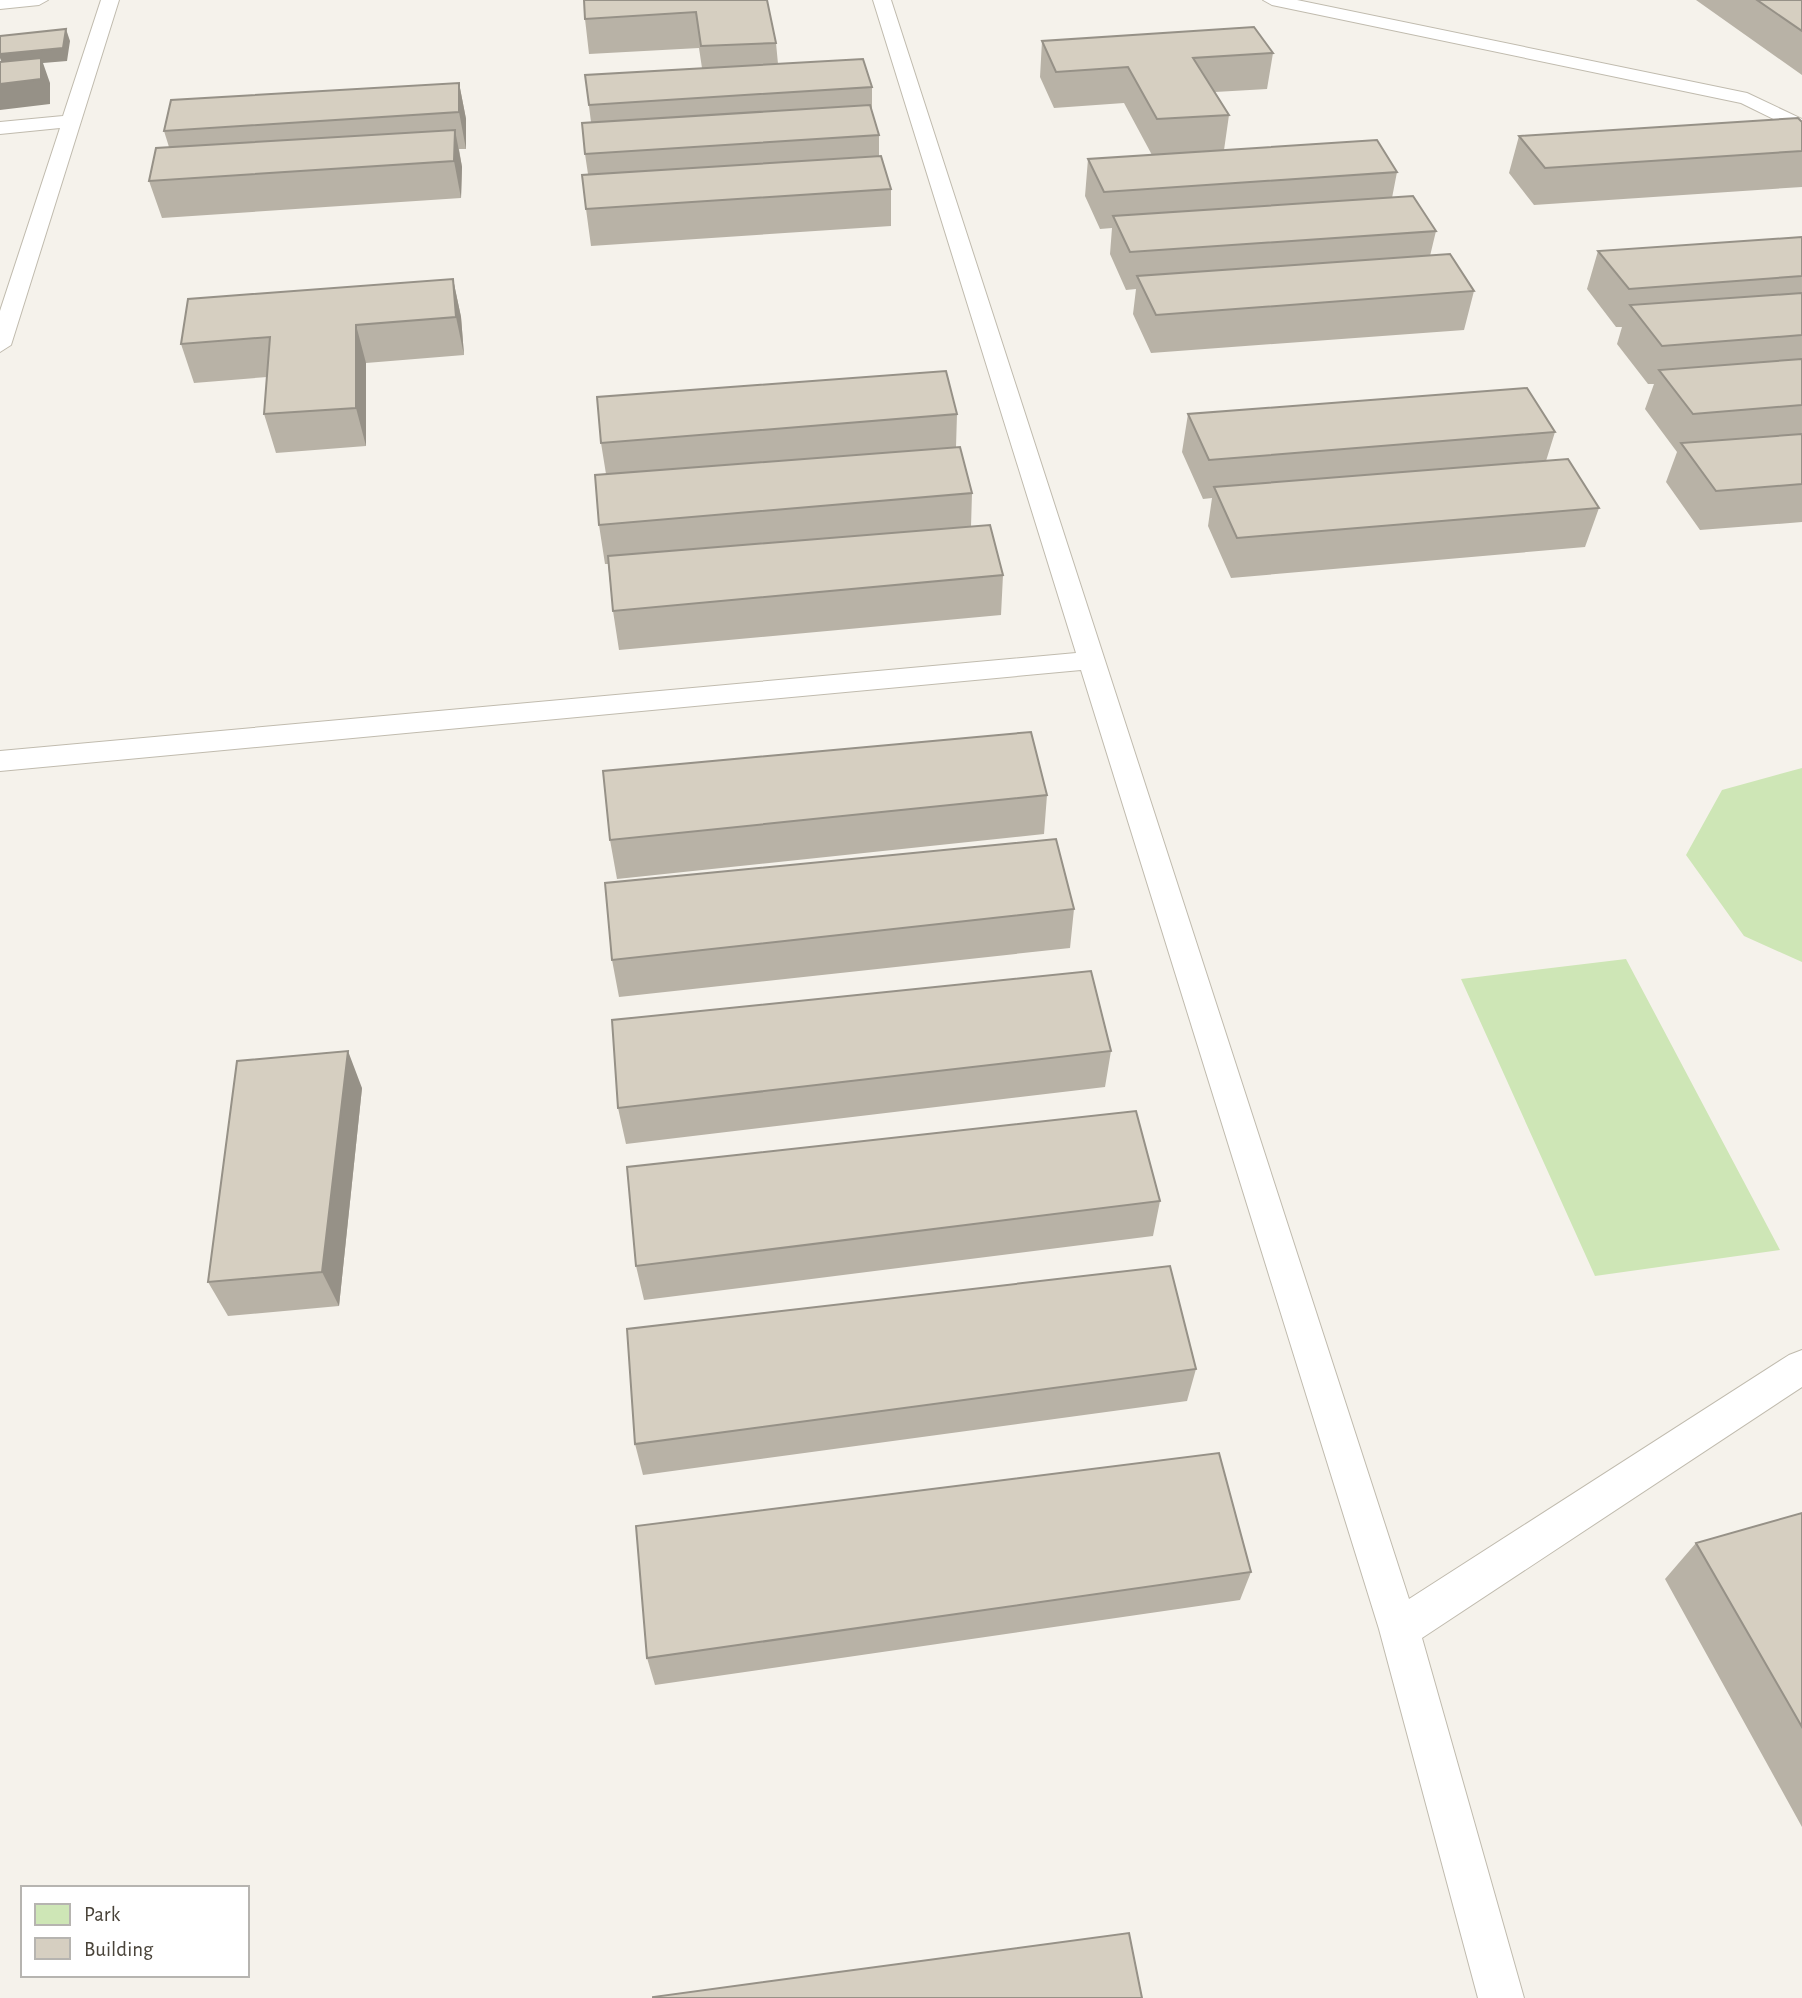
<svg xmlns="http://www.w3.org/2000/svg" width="1802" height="1998" font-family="'Alegreya Sans',sans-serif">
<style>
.green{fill:#cee6b6}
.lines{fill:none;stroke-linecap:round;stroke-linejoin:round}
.lane-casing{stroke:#c0bbae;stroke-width:2}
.lane{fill:#fff;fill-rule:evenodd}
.wall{fill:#b8b2a6}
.shaded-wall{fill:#969187}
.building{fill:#d6cfc1;stroke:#969187;stroke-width:2}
</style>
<rect width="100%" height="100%" fill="#f5f2eb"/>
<path class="green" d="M 1802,768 L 1802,962 L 1744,936 L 1686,855 L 1722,790 Z
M 1626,959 L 1780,1250 L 1595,1276 L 1461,979 Z"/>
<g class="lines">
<g class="lane-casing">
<path id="lane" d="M 0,0 L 48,0 L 39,5 L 0,9 Z
M 101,0 L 119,0 L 11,345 L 0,352 L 0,311 L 60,128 L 0,134 L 0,122 L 63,116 Z
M 873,0 L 891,0 L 1409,1599 L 1789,1355 L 1802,1350 L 1802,1387 L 1422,1638 L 1524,1998 L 1478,1998 L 1379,1629 L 1081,670 L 0,771 L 0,751 L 1076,653 Z
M 1263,0 L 1297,0 L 1747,93 L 1802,119 L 1802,133 L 1741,103 L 1272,5 Z"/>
</g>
<use href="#lane" class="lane"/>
</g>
<path class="wall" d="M 767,0 L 776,43 L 778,64 L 872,87 L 872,114 L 879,135 L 879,156 L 891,189 L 891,226 L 591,246 L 586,209 L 588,174 L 585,154 L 591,122 L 585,75 L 702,68 L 699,48 L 589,54 L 585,19 Z
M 1696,0 L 1802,0 L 1802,75 Z
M 1042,41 L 1273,53 L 1267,89 L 1215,92 L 1229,115 L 1224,150 L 1397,172 L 1392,198 L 1436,231 L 1430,256 L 1474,291 L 1464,330 L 1151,353 L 1133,314 L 1136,289 L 1126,290 L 1110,254 L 1112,228 L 1100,229 L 1085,196 L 1088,159 L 1152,155 L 1124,103 L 1054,108 L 1040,77 Z
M 459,83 L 466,119 L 466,149 L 459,149 L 462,167 L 461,198 L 162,218 L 149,181 L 169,147 L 164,131 Z
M 1802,122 L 1802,187 L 1534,205 L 1509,173 L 1519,136 Z
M 1802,237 L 1802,522 L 1700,530 L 1666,482 L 1677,452 L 1645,409 L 1654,384 L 1648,384 L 1617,344 L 1622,327 L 1616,327 L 1587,289 L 1598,251 Z
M 453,279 L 461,317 L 464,355 L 366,363 L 366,446 L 276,453 L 264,414 L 267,377 L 194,383 L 181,344 Z
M 957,414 L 956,447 L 972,493 L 971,527 L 1003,575 L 1001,615 L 619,650 L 613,611 L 608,564 L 605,564 L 599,525 L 606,474 L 601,443 Z
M 1188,414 L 1555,432 L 1546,461 L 1599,508 L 1585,547 L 1231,578 L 1208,526 L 1212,498 L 1203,499 L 1182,452 Z
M 1047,795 L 1044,834 L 617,879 L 610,840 Z
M 1074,909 L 1070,948 L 619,997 L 612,960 Z
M 1111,1051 L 1105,1087 L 626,1144 L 618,1108 Z
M 362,1088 L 339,1306 L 228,1316 L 208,1282 Z
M 1160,1201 L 1153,1236 L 644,1300 L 636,1266 Z
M 1196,1369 L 1187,1401 L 643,1475 L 635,1444 Z
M 1802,1513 L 1802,1827 L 1665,1579 L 1696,1543 Z
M 1251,1572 L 1240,1600 L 655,1685 L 647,1658 Z"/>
<path class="shaded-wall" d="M 66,29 L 70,41 L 67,61 L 43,63 L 50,83 L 50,104 L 0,110 L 0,84 L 3,66 L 0,58 L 0,39 Z
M 459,83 L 466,119 L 466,149 L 459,112 Z
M 455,130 L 462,167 L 461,198 L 454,161 Z
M 453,279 L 461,317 L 464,355 L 456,317 Z
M 356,325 L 366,363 L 366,446 L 356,408 Z
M 348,1051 L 362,1088 L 339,1306 L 322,1272 Z"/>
<path class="building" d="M 584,0 L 767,0 L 776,43 L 701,46 L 696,12 L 585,19 Z
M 1757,0 L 1802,0 L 1802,31 Z
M 1254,27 L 1273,53 L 1193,58 L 1229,115 L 1157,119 L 1128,67 L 1056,72 L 1042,41 Z
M 66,29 L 63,48 L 0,54 L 0,36 Z
M 41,58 L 41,79 L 0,84 L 0,62 Z
M 863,59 L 872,87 L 589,105 L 585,75 Z
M 459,83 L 459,112 L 164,131 L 171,100 Z
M 870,105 L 879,135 L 585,154 L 582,123 Z
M 1798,118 L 1802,122 L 1802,151 L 1545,168 L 1519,136 Z
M 455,130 L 454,161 L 149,181 L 156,148 Z
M 1377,140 L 1397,172 L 1104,192 L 1088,159 Z
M 881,156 L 891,189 L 586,209 L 582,175 Z
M 1413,196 L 1436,231 L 1130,252 L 1113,216 Z
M 1802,237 L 1802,276 L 1629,289 L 1598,251 Z
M 1450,254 L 1474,291 L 1156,315 L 1137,276 Z
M 453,279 L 456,317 L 356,325 L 356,408 L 264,414 L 270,337 L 181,344 L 188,299 Z
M 1802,293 L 1802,335 L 1662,346 L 1630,305 Z
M 1802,359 L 1802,405 L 1693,414 L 1659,370 Z
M 946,371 L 957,414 L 601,443 L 597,397 Z
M 1527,388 L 1555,432 L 1209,460 L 1188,414 Z
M 1802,434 L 1802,484 L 1716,491 L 1681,443 Z
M 960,447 L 972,493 L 599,525 L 595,475 Z
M 1568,459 L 1599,508 L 1237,538 L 1214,487 Z
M 990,525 L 1003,575 L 613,611 L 608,556 Z
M 1031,732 L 1047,795 L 610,840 L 603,771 Z
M 1056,839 L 1074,909 L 612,960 L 605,883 Z
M 1091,971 L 1111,1051 L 618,1108 L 612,1020 Z
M 348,1051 L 322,1272 L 208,1282 L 237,1061 Z
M 1136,1111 L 1160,1201 L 636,1266 L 627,1167 Z
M 1170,1266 L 1196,1369 L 635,1444 L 627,1329 Z
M 1219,1453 L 1251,1572 L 647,1658 L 636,1526 Z
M 1802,1513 L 1802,1727 L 1696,1543 Z
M 1129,1933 L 1142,1998 L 653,1998 L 653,1997 Z"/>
<rect x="21" y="1886" width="228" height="91" fill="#ffffff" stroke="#b6b4b0" stroke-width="2"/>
<rect x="35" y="1904" width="35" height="21" fill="#cee6b6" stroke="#b6b4b0" stroke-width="2"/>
<text x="84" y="1921" font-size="21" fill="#494339">Park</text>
<rect x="35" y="1938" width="35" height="21" fill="#d6cfc1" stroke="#b6b4b0" stroke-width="2"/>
<text x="84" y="1956" font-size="21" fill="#494339">Building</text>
</svg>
